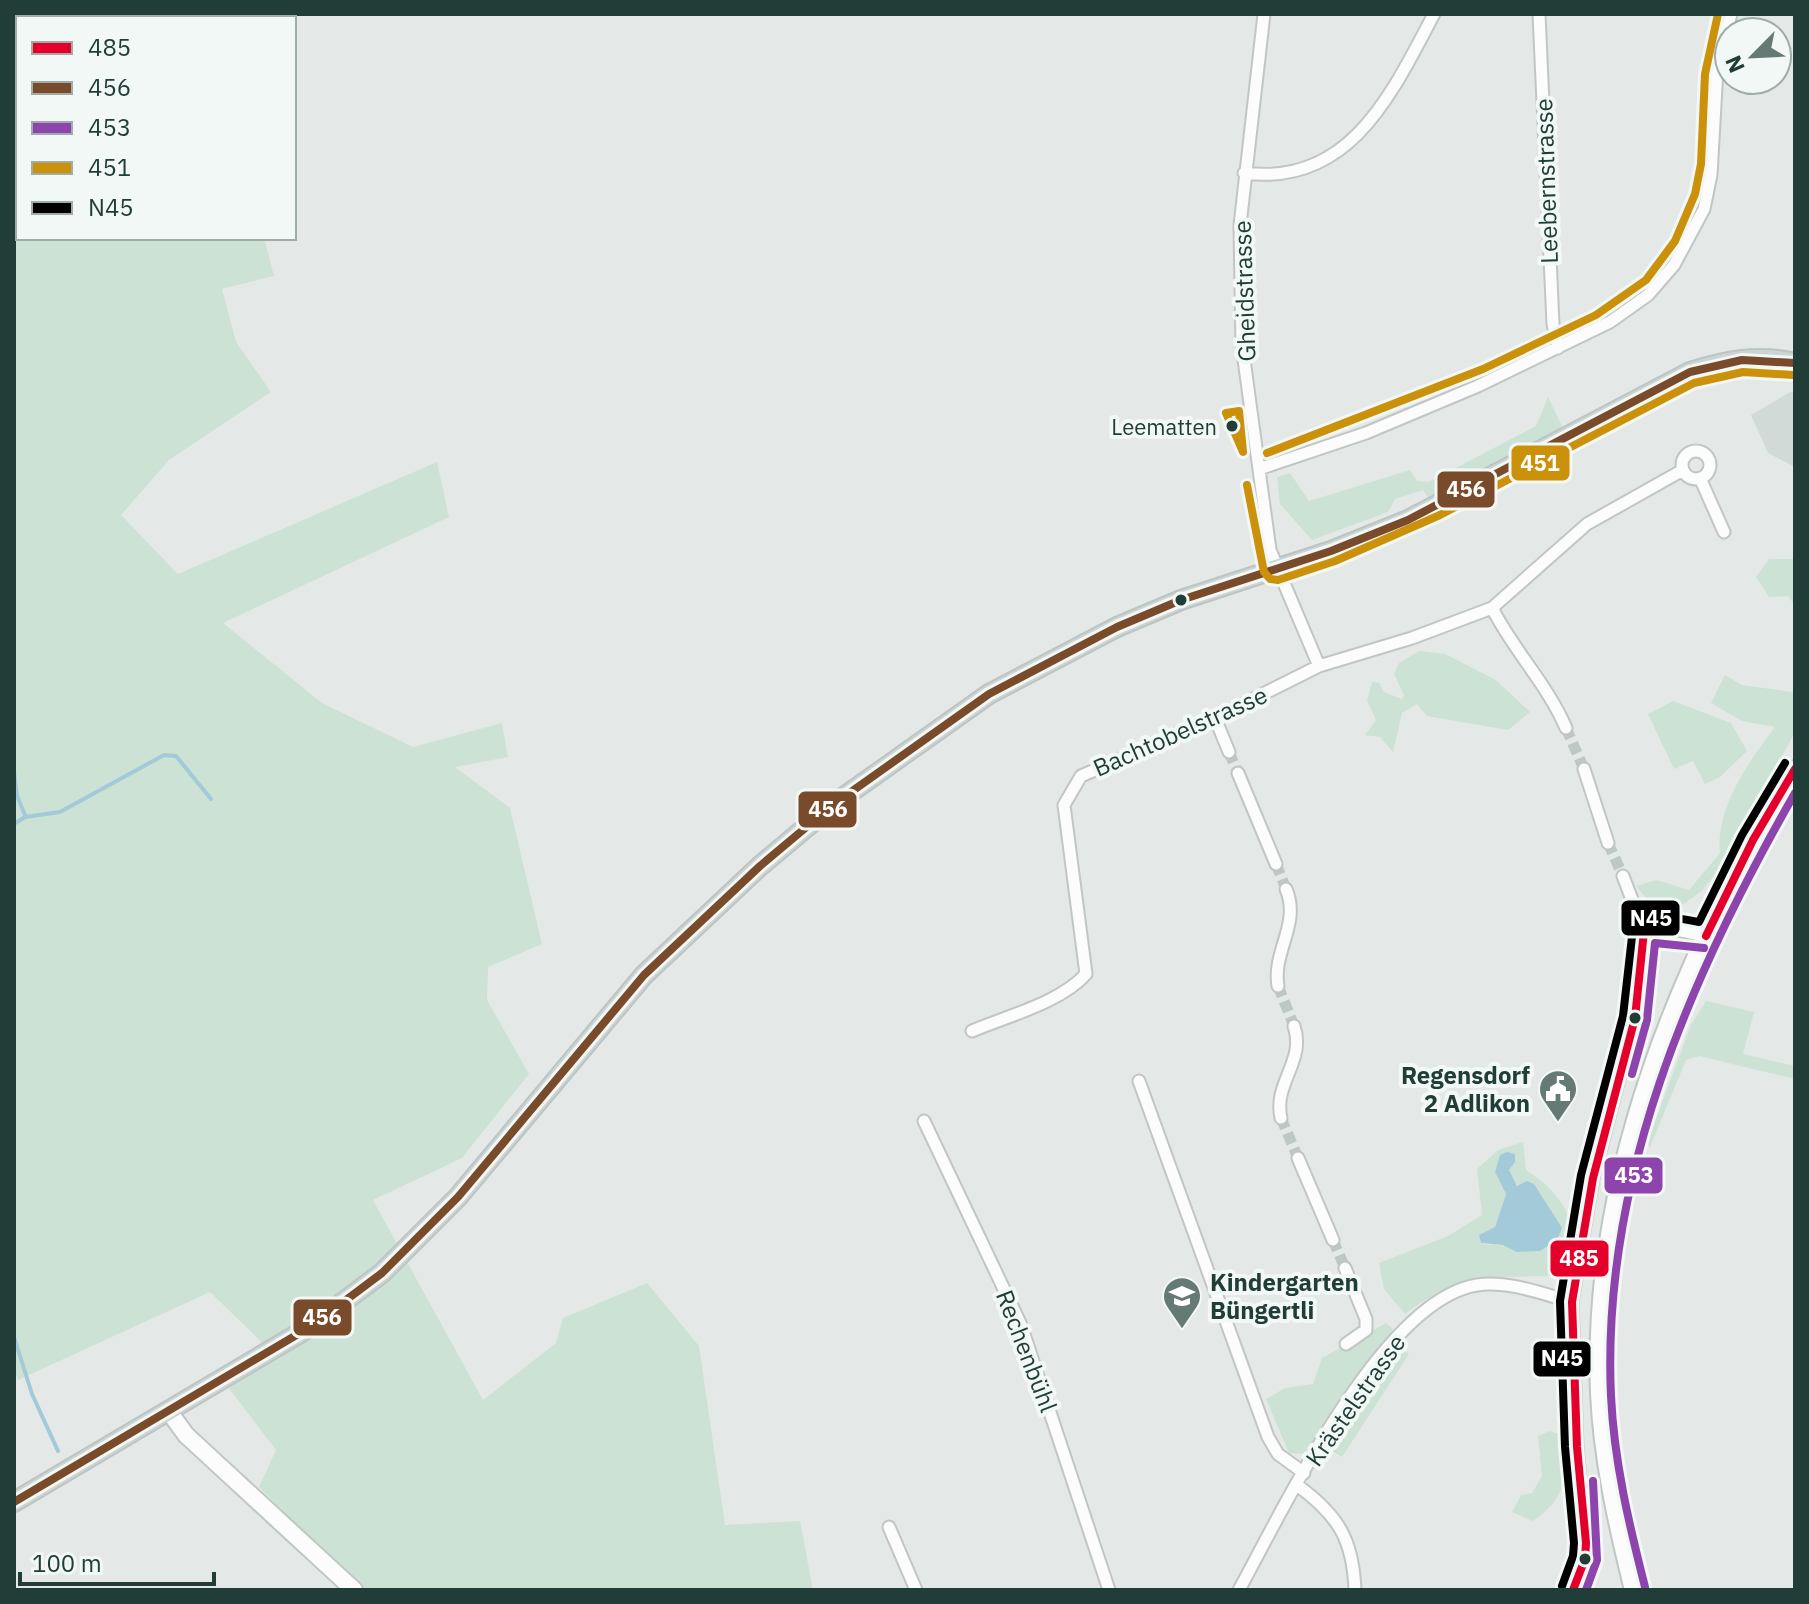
<svg xmlns="http://www.w3.org/2000/svg" width="1809" height="1604" font-family="'IBM Plex Sans',sans-serif">
<style>
.built{fill:#d1dad7}
.green{fill:#cce2d5;fill-rule:evenodd}
.water{fill:#a3cad8}
.lines{fill:none;stroke-linecap:round;stroke-linejoin:round}
.stream{stroke:#a3cad8;stroke-width:4}
.minor-tunnel{stroke:#bdc7c4;stroke-width:11;stroke-dasharray:11 5.5;stroke-linecap:butt}
.minor-casing{stroke:#c1c6c4;stroke-width:15}
.secondary-casing{stroke:#bfc7c5;stroke-width:20}
.primary-casing{stroke:#bcc5c3;stroke-width:22}
.minor{stroke:#fbfcfb;stroke-width:11}
.secondary{stroke:#fbfcfb;stroke-width:16}
.primary{stroke:#cdd5d4;stroke-width:18}
.bus-1-casing{stroke:#f1f8f5;stroke-width:14}
.bus-2-casing{stroke:#f1f8f5;stroke-width:14}
.bus-3-casing{stroke:#f1f8f5;stroke-width:14}
.bus-4-casing{stroke:#f1f8f5;stroke-width:14}
.bus-5-casing{stroke:#f1f8f5;stroke-width:14}
.bus-1{stroke:#e4002b;stroke-width:8}
.bus-2{stroke:#7a4b2a;stroke-width:8}
.bus-3{stroke:#8e44ad;stroke-width:8}
.bus-4{stroke:#cc910b;stroke-width:8}
.bus-5{stroke:#000;stroke-width:8}
.bus-dot{fill:#213d38;stroke:#f1f8f5;stroke-width:3}
.labels{text-anchor:middle;dominant-baseline:central;stroke-width:8;stroke-linejoin:round;paint-order:stroke}
.bus-label{font-size:22px;fill:#213d38;stroke:#f1f8f5;text-anchor:end}
.street-label{font-size:24px;fill:#213d38;stroke:#f1f8f5}
.poi-label{font-size:24px;font-weight:bold;fill:#213d38;stroke:#f1f8f5;text-anchor:end}
.line-badge{stroke:#f1f8f5;stroke-width:3}
.badge-label{font-size:22px;text-anchor:middle;font-weight:bold;fill:#fff}
</style>
<rect width="100%" height="100%" fill="#e4e9e7"/>
<path class="built" d="M 1790,392 L 1795,393 L 1795,467 L 1768,453 L 1751,415 Z"/>
<path class="green" d="M 14,14 L 254,14 L 256,18 L 18,18 L 18,238 L 264,238 L 274,276 L 222,289 L 236,342 L 271,392 L 169,460 L 121,515 L 178,574 L 437,462 L 449,517 L 223,623 L 322,703 L 413,747 L 502,723 L 508,757 L 455,767 L 510,808 L 542,944 L 488,967 L 487,1000 L 529,1074 L 462,1158 L 373,1200 L 483,1400 L 556,1343 L 563,1318 L 647,1283 L 699,1346 L 725,1525 L 800,1521 L 813,1590 L 360,1590 L 259,1487 L 276,1450 L 228,1387 L 274,1354 L 210,1292 L 18,1380 L 14,1370 Z
M 1548,397 L 1565,432 L 1428,497 L 1423,490 L 1395,499 L 1388,512 L 1312,540 L 1280,504 L 1277,477 L 1290,473 L 1309,501 L 1410,470 L 1417,481 L 1429,482 L 1536,426 Z
M 1769,559 L 1795,559 L 1795,606 L 1788,596 L 1769,597 L 1756,577 Z
M 1419,651 L 1445,654 L 1496,680 L 1530,712 L 1508,730 L 1427,716 L 1417,704 L 1402,713 L 1393,752 L 1380,737 L 1365,735 L 1376,720 L 1367,701 L 1372,682 L 1379,683 L 1384,692 L 1402,699 L 1404,695 L 1394,674 L 1399,663 Z
M 1725,675 L 1742,685 L 1792,692 L 1795,686 L 1795,732 L 1724,863 L 1702,891 L 1679,907 L 1651,904 L 1636,886 L 1657,880 L 1689,890 L 1720,853 C 1715,809 1749,761 1775,727 L 1742,721 L 1711,703 Z
M 1673,701 L 1731,723 L 1747,751 L 1720,777 L 1705,784 L 1693,761 L 1674,769 L 1648,714 Z
M 1706,1001 L 1754,1012 L 1743,1054 L 1795,1066 L 1795,1079 L 1699,1056 L 1686,1060 L 1650,1147 L 1647,1143 L 1691,1025 Z
M 1523,1142 L 1526,1170 C 1568,1197 1587,1233 1556,1276 C 1494,1277 1456,1274 1405,1314 L 1384,1289 L 1379,1263 L 1448,1236 L 1482,1215 L 1477,1169 L 1498,1150 ZM 1499,1161 L 1515,1162 L 1509,1170 C 1514,1192 1534,1188 1545,1203 C 1553,1214 1554,1228 1557,1240 C 1525,1260 1530,1248 1500,1245 C 1492,1244 1488,1246 1481,1243 L 1479,1235 L 1495,1227 L 1506,1194 L 1495,1172 Z
M 1386,1323 L 1393,1329 L 1308,1454 L 1289,1453 L 1266,1399 L 1285,1388 L 1313,1384 L 1322,1358 Z
M 1398,1348 L 1409,1354 L 1342,1457 L 1327,1448 Z
M 1549,1431 L 1570,1437 C 1565,1477 1568,1497 1533,1521 L 1512,1512 L 1521,1495 L 1532,1493 L 1542,1476 L 1538,1436 Z"/>
<path class="water" d="M 1507,1152 L 1515,1154 L 1515,1162 L 1509,1170 L 1517,1186 L 1527,1181 L 1534,1184 L 1562,1228 L 1557,1240 L 1540,1251 L 1517,1252 L 1503,1245 L 1481,1243 L 1479,1235 L 1495,1227 L 1506,1194 L 1495,1172 L 1500,1155 Z"/>
<g class="lines">
<path class="stream" d="M 14,772 L 17,796 L 25,815
M 14,824 L 25,817 L 60,812 L 164,755 L 176,756 L 211,799
M 14,1337 L 32,1394 L 58,1451"/>
<path class="minor-tunnel" d="M 1566,728 L 1584,769
M 1229,752 L 1238,773
M 1608,843 L 1623,876
M 1276,864 L 1286,889
M 1278,986 L 1294,1026
M 1281,1118 L 1298,1158
M 1333,1240 L 1345,1268"/>
<g class="minor-casing">
<path id="minor" d="M 1264,14 L 1240,225 L 1242,345 L 1270,550 L 1319,666
M 1539,14 L 1553,324 L 1558,348
M 1244,173 C 1350,187 1392,93 1434,14
M1682 465a14 14 0 1 1 28 0a14 14 0 1 1-28 0Z
M 1259,469 L 1366,433 L 1478,386 L 1610,322 L 1648,295 L 1674,265 L 1704,209 L 1711,175 L 1717,69 L 1731,14
M 1700,478 L 1724,532
M 1492,608 C 1514,651 1547,684 1566,728
M 1215,718 L 1229,752
M 1584,769 L 1608,843
M 1238,773 L 1276,864
M 1623,876 L 1644,931
M 1644,931 L 1676,930 L 1706,936
M 1278,986 C 1272,951 1301,924 1286,889
M 972,1031 C 1007,1016 1060,1003 1086,974 L 1064,805 L 1081,776 L 1215,718 L 1319,666 L 1412,638 L 1492,608 L 1587,524 L 1683,470
M 1139,1081 L 1268,1437 L 1278,1454 L 1304,1473
M 1281,1118 C 1273,1083 1306,1061 1294,1026
M 924,1121 L 1021,1325 L 1109,1590
M 1298,1158 L 1333,1240
M 1345,1268 L 1366,1319 L 1366,1330 L 1346,1344
M 1297,1485 C 1338,1515 1353,1539 1355,1590
M 889,1527 L 916,1590
M 1239,1590 C 1283,1510 1382,1300 1477,1285 C 1506,1280 1544,1294 1572,1302
M 1573,1590 L 1585,1559 L 1586,1543 L 1577,1447 L 1572,1302 L 1593,1178 L 1635,1018 L 1644,931"/>
</g>
<g class="secondary-casing">
<path id="secondary" d="M 170,1413 L 186,1435 L 354,1590
M 1633,1590 C 1617,1525 1602,1460 1599,1393 C 1590,1171 1683,955 1795,769"/>
</g>
<g class="primary-casing">
<path id="primary" d="M 14,1502 L 310,1327 L 382,1273 L 458,1197 L 644,975 L 760,866 L 834,804 L 989,694 L 1117,627 L 1181,600 L 1331,551 L 1408,520 L 1690,372 C 1725,361 1758,354 1795,363"/>
</g>
<use href="#minor" class="minor"/>
<use href="#secondary" class="secondary"/>
<use href="#primary" class="primary"/>
<g class="bus-1-casing">
<path id="bus-1" d="M 1706,936 L 1753,840 L 1795,769
M 1573,1590 L 1585,1559 L 1586,1543 L 1577,1447 L 1572,1302 L 1593,1178 L 1635,1018 L 1644,931"/>
</g>
<g class="bus-2-casing">
<path id="bus-2" d="M 14,1502 L 310,1327 L 382,1273 L 458,1197 L 644,975 L 760,866 L 834,804 L 989,694 L 1117,627 L 1181,600 L 1331,551 L 1408,520 L 1690,372 L 1742,360 L 1795,363"/>
</g>
<g class="bus-3-casing">
<path id="bus-3" d="M 1632,1074 L 1647,1020 L 1655,943 L 1704,948
M 1645,1587 C 1629,1524 1614,1461 1611,1396 C 1601,1180 1690,976 1795,793
M 1586,1590 L 1597,1560 L 1593,1481"/>
</g>
<g class="bus-4-casing">
<path id="bus-4" d="M 1239,411 L 1243,452 L 1226,413 Z
M 1267,453 L 1483,369 L 1596,315 L 1646,280 L 1675,241 L 1695,194 L 1701,164 L 1705,74 L 1718,14
M 1247,485 L 1264,572 L 1270,579 L 1278,580 L 1335,561 L 1440,515 L 1694,383 L 1743,372 L 1793,375"/>
</g>
<g class="bus-5-casing">
<path id="bus-5" d="M 1562,1586 L 1573,1556 L 1574,1543 L 1565,1447 L 1560,1301 L 1581,1175 L 1623,1016 L 1633,928 C 1644,910 1681,919 1699,922 L 1742,835 L 1785,763"/>
</g>
<use href="#bus-1" class="bus-1"/>
<use href="#bus-2" class="bus-2"/>
<use href="#bus-3" class="bus-3"/>
<use href="#bus-4" class="bus-4"/>
<use href="#bus-5" class="bus-5"/>
</g>
<defs>
<g id="civic-pin" transform="scale(2)"><path d="M0 17L-7.5 6A9.5 9.5 0 1 1 7.5 6Z" fill="#657975" stroke="#f1f8f5"/><path d="M-.6-6.5H3V-4.5H.6V-3L4-1V1h2V6H-6V1h2V-1L-.6-3ZM-1.2 2.5V6h2.4V2.5Z" fill="#fff"/></g>
<g id="school-pin" transform="scale(2)"><path d="M0 17L-7.5 6A9.5 9.5 0 1 1 7.5 6Z" fill="#657975" stroke="#f1f8f5"/><path d="M0-5L7-2L0 1L-7-2ZM-4 1L0 2.5L4 1V4Q0 6-4 4Z" fill="#fff"/></g>
</defs>
<g fill-rule="evenodd">
<use href="#civic-pin" x="1558" y="1089"/>
<use href="#school-pin" x="1182" y="1296"/>
</g>
<g class="bus-dot">
<circle cx="1232" cy="426" r="7"/>
<circle cx="1181" cy="600" r="7"/>
<circle cx="1635" cy="1018" r="7"/>
<circle cx="1585" cy="1559" r="7"/>
</g>
<g class="labels">
<g class="bus-label">
<text x="1217" y="426">Leematten</text>
</g>
<g class="street-label">
<text transform="translate(1546 181) rotate(-92)">Leebernstrasse</text>
<text transform="translate(1244 291) rotate(-92)">Gheidstrasse</text>
<text transform="translate(1180 731) rotate(-24)">Bachtobelstrasse</text>
<text transform="translate(1027 1351) rotate(69)">Rechenbühl</text>
<text transform="translate(1355 1400) rotate(-55)">Krästelstrasse</text>
</g>
<g class="poi-label">
<text x="1530" y="1075">Regensdorf<tspan x="1530" dy="28">2 Adlikon</tspan></text>
<text x="1210" y="1282" text-anchor="start">Kindergarten<tspan x="1210" dy="28">Büngertli</tspan></text>
</g>
</g>
<g class="line-badge">
<rect x="1510" y="444" width="61" height="38" rx="8" fill="#cc910b"/>
<rect x="1436" y="470" width="60" height="39" rx="8" fill="#7a4b2a"/>
<rect x="797" y="790" width="61" height="39" rx="8" fill="#7a4b2a"/>
<rect x="1620" y="899" width="61" height="38" rx="8" fill="#000"/>
<rect x="1603" y="1156" width="61" height="39" rx="8" fill="#8e44ad"/>
<rect x="1549" y="1239" width="61" height="39" rx="8" fill="#e4002b"/>
<rect x="292" y="1298" width="61" height="39" rx="8" fill="#7a4b2a"/>
<rect x="1532" y="1340" width="60" height="38" rx="8" fill="#000"/>
</g>
<g class="badge-label">
<text x="1540" y="471">451</text>
<text x="1466" y="497">456</text>
<text x="828" y="817">456</text>
<text x="1651" y="926">N45</text>
<text x="1634" y="1183">453</text>
<text x="1579" y="1266">485</text>
<text x="322" y="1325">456</text>
<text x="1562" y="1366">N45</text>
</g>
<rect width="1809" height="1604" fill="none" stroke="#213d38" stroke-width="32"/>
<rect x="16" y="16" width="280" height="224" fill="#f1f8f5" stroke="#9eada9" stroke-width="2"/>
<rect x="32" y="42" width="40" height="12" fill="#e4002b" stroke="#9eada9" stroke-width="2"/>
<text x="88" y="56" font-size="24" fill="#213d38">485</text>
<rect x="32" y="82" width="40" height="12" fill="#7a4b2a" stroke="#9eada9" stroke-width="2"/>
<text x="88" y="96" font-size="24" fill="#213d38">456</text>
<rect x="32" y="122" width="40" height="12" fill="#8e44ad" stroke="#9eada9" stroke-width="2"/>
<text x="88" y="136" font-size="24" fill="#213d38">453</text>
<rect x="32" y="162" width="40" height="12" fill="#cc910b" stroke="#9eada9" stroke-width="2"/>
<text x="88" y="176" font-size="24" fill="#213d38">451</text>
<rect x="32" y="202" width="40" height="12" fill="#000000" stroke="#9eada9" stroke-width="2"/>
<text x="88" y="216" font-size="24" fill="#213d38">N45</text>
<g transform="translate(1753 56) rotate(246)"><circle r="38" fill="#f1f8f5" stroke="#9eada9" stroke-width="2"/>
<path d="M0-6L14 30L0 20L-14 30Z" fill="#657975"/>
<text y="-12" font-size="22" font-weight="bold" text-anchor="middle" fill="#213d38">N</text>
</g>
<path d="M20 1572v12h194v-12" fill="none" stroke="#213d38" stroke-width="4"/>
<text x="32" y="1572" font-size="24" fill="#213d38" stroke="#f1f8f5" stroke-width="6" paint-order="stroke">100 m</text>
</svg>
